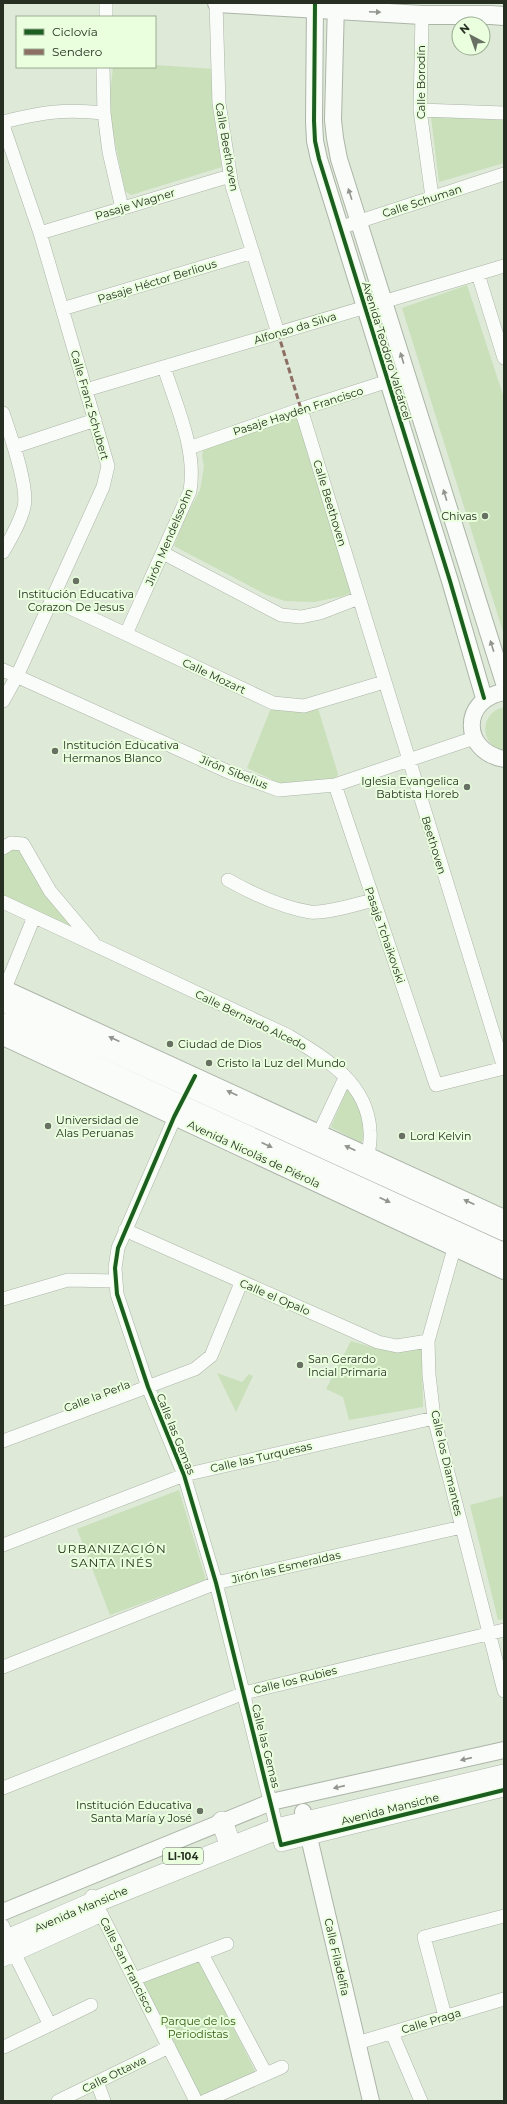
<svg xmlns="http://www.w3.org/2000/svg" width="507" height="2104" font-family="Montserrat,sans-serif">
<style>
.green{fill:#c9e0bb}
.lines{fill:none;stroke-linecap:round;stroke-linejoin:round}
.minor-casing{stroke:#acb5a8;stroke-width:14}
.tertiary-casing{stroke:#acb5a8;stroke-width:18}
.secondary-casing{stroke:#acb5a8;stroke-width:20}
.trunk-casing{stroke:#acb5a8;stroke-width:22}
.minor{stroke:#fafcf9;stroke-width:13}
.tertiary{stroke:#fafcf9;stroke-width:16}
.secondary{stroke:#fafcf9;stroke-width:18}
.trunk{stroke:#fafcf9;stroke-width:21}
.quiet{stroke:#8d6e63;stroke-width:3;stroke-dasharray:6 3;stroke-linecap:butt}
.cycleway-casing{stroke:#e9ffdd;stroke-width:6}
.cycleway{stroke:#1b5e20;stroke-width:4}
.oneway{fill:#90968e}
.poi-dot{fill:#677062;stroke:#e9ffdd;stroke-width:1.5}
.labels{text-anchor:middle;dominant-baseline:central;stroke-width:4;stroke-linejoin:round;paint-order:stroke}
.shield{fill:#e9ffdd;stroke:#616d5a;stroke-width:1}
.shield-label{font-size:10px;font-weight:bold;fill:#272f22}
.street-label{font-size:11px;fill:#272f22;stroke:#e9ffdd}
.poi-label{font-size:11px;fill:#272f22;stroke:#e9ffdd;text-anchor:start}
.park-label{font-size:11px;fill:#32590e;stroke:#e9ffdd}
.neighbourhood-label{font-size:12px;letter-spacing:1px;fill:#223217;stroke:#e9ffdd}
</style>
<rect width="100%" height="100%" fill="#dee9d8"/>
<path class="green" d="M 155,65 L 215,69 L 219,103 L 215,123 L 222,167 L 131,195 L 125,191 L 112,128 L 109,104 L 113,67 L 155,67 Z
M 431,117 L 504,120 L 504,163 L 439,182 Z
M 467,285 L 504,398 L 504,635 L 402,308 Z
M 300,417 L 352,592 L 344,596 L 314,602 L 285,601 L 267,595 L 174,546 L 184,520 L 200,490 L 204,466 L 202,456 L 204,446 Z
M 273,703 L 317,705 L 338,774 L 335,785 L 279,790 L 271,779 L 247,768 Z
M 504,707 L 504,751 C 479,745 479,713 504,707 Z
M 17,844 L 81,932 L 3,898 L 3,857 L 10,848 Z
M 347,1089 L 353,1089 L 367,1131 L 361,1143 L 331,1127 Z
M 351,1341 L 378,1349 L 422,1350 L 423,1407 L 349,1420 L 343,1397 L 326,1389 Z
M 217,1373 L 242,1382 L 249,1374 L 253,1376 L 236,1412 Z
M 179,1490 L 206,1580 L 110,1615 L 77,1529 Z
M 504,1496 L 504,1619 L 498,1620 L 470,1505 Z
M 199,1958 L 255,2071 L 197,2098 L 141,1982 Z"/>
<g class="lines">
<g class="minor-casing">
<path id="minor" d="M 216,3 L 219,103 L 232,186 L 278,333
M 422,15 L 420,110 L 432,197
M 106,17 L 106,3
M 103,67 L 104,113 L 109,152 L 122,208
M 420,110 L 504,113
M 3,122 C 43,112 63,109 104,113
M 3,125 L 40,233 L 108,466 L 103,487 L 17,676 L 3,701
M 339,228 L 504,174
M 40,233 L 230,176
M 478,274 L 504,358
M 62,309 L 253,252
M 86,390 L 504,266
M 301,409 L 504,1068
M 3,413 C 10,434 29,487 24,507 C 20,523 11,538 3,552
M 14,447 L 95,420
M 189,448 L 301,409 L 407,375
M 163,553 L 281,615 L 301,617 L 320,613 L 359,598
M 51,599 L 273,703 L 304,706 L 384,682
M 126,634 L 190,491 C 197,449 176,406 164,367
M 3,670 L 231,773 L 279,790 L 335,785 L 474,738
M 335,785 L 436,1085 L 504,1068
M 3,848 L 11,843 L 23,844 L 50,891 L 93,942
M 228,880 C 253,894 280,907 310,912 C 326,914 357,904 373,900
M 3,902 L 289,1036 C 325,1058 368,1083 370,1131 C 371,1139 369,1148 368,1156
M 3,993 L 34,917
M 178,1110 L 118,1248 L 115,1268 L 117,1294 L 148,1387 L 184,1475 L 216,1583 L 281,1845 L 504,1790
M 319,1133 L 345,1078
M 125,1230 L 378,1342 L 397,1346 L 428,1341
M 457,1238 L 428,1341 L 429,1375 L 434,1418 L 504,1691
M 3,1299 L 68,1280 L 116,1281
M 3,1441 L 195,1369 L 211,1356 L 241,1283
M 3,1545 L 184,1475 L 434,1418
M 3,1667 L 216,1583 L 462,1527
M 3,1788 L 244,1693 L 504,1630
M 92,1896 L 196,2101
M 3,1926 L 8,1939
M 202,1954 L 266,2074
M 15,1955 L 50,2025
M 3,1960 L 102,1915
M 134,1979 L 227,1944
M 445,2016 L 424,1937 L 504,1916
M 392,2033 L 421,2101
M 357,2043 L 504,1999
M 4,2047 L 91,2005
M 97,2082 L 104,2101
M 58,2101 L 169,2047
M 205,2101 L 282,2067"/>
</g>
<g class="tertiary-casing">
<path id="tertiary" d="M 315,3 L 314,121 L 315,141 L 319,159 L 450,581 L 484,698
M 336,3 L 333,120 L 335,138 L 339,159 L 504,683
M 504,692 C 461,699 461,751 504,759
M 3,988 L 504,1218
M 3,1037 L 504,1271
M 303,1812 L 371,2101
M 3,1912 L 271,1802 L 504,1750"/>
</g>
<g class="secondary-casing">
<path id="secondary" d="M 217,3 L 422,15 L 491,15 L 504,16"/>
</g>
<g class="trunk-casing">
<path id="trunk" d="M 3,1001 L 504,1230
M 3,1024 L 504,1254
M 222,1822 L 228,1838
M 3,1942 L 95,1902 L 277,1829 L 504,1775"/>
</g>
<use href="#minor" class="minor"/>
<use href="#tertiary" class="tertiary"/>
<use href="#secondary" class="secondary"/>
<use href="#trunk" class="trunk"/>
<path class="quiet" d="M 278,333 L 301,409"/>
<g class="cycleway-casing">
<path id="cycleway" d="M 315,3 L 314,121 L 315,141 L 319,159 L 450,581 L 484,698
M 195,1076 L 174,1117 L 118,1248 L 115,1268 L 117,1294 L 148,1387 L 184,1475 L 216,1583 L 281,1845 L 504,1790"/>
</g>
<use href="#cycleway" class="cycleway"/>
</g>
<defs><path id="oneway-solid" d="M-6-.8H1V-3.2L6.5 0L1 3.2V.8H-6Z"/></defs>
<g class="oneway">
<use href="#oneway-solid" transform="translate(375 12) rotate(3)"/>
<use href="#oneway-solid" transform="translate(350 194) rotate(-108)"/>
<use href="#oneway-solid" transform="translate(402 358) rotate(-107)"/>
<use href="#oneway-solid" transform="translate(445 495) rotate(-107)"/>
<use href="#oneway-solid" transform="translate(492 646) rotate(-107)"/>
<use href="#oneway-solid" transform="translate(114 1039) rotate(-155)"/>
<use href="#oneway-solid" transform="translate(232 1093) rotate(-155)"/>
<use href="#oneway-solid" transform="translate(267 1145) rotate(25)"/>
<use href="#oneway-solid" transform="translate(350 1148) rotate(-155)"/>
<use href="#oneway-solid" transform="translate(385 1200) rotate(25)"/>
<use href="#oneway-solid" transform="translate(469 1202) rotate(-155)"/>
<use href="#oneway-solid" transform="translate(466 1759) rotate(167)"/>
<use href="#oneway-solid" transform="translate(339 1787) rotate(167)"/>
</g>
<g class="poi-dot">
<circle cx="485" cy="516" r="4"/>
<circle cx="76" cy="581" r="4"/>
<circle cx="55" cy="751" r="4"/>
<circle cx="467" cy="787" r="4"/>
<circle cx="170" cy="1044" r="4"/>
<circle cx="209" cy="1063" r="4"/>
<circle cx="48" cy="1126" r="4"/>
<circle cx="402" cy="1136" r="4"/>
<circle cx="300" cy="1365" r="4"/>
<circle cx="200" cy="1811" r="4"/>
</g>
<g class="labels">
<rect class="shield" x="163" y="1848" width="40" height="16" rx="3"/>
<g class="shield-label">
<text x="183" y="1856">LI-104</text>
</g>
<g class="street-label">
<text transform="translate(421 82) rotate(-90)">Calle Borodín</text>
<text transform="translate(227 147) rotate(80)">Calle Beethoven</text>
<text transform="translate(422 201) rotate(-18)">Calle Schuman</text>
<text transform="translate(135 204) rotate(-17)">Pasaje Wagner</text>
<text transform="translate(157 281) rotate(-17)">Pasaje Héctor Berlious</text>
<text transform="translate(295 328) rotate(-17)">Alfonso da Silva</text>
<text transform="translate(387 351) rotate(73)">Avenida Teodoro Valcárcel</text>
<text transform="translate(90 405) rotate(74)">Calle Franz Schubert</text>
<text transform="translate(298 411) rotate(-18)">Pasaje Hayden Francisco</text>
<text transform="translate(330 503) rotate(73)">Calle Beethoven</text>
<text transform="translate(169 537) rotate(-67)">Jirón Mendelssohn</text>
<text transform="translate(214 676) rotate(25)">Calle Mozart</text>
<text transform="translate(234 772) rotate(22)">Jirón Sibelius</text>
<text transform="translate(434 845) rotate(73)">Beethoven</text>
<text transform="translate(385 935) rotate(71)">Pasaje Tchaikovski</text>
<text transform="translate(251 1020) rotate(26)">Calle Bernardo Alcedo</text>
<text transform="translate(254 1154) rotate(25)">Avenida Nicolás de Piérola</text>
<text transform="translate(275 1297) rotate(23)">Calle el Opalo</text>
<text transform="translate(97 1396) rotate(-21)">Calle la Perla</text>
<text transform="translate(176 1434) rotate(68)">Calle las Gemas</text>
<text transform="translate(261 1457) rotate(-13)">Calle las Turquesas</text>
<text transform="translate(447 1463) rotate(77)">Calle los Diamantes</text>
<text transform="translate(286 1567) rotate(-13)">Jirón las Esmeraldas</text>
<text transform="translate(295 1680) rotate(-14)">Calle los Rubies</text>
<text transform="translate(266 1746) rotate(76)">Calle las Gemas</text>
<text transform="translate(390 1809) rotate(-14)">Avenida Mansiche</text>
<text transform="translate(81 1909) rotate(-23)">Avenida Mansiche</text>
<text transform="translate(337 1957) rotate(77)">Calle Filadelfia</text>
<text transform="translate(127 1965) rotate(63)">Calle San Francisco</text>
<text transform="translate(431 2021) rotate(-17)">Calle Praga</text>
<text transform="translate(114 2074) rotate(-26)">Calle Ottawa</text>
</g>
<g class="poi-label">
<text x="477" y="516" text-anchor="end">Chivas</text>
<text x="76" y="594" text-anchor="middle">Institución Educativa<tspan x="76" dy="13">Corazon De Jesus</tspan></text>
<text x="63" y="745">Institución Educativa<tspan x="63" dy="13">Hermanos Blanco</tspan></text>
<text x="459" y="781" text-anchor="end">Iglesia Evangelica<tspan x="459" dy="13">Babtista Horeb</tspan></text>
<text x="178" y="1044">Ciudad de Dios</text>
<text x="217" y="1063">Cristo la Luz del Mundo</text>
<text x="56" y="1120">Universidad de<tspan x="56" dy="13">Alas Peruanas</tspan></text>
<text x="410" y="1136">Lord Kelvin</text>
<text x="308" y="1359">San Gerardo<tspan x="308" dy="13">Incial Primaria</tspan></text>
<text x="192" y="1805" text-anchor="end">Institución Educativa<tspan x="192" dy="13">Santa María y José</tspan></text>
</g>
<g class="park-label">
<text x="198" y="2021">Parque de los<tspan x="198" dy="13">Periodistas</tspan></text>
</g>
<g class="neighbourhood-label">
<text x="112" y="1548">URBANIZACIÓN<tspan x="112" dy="14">SANTA INÉS</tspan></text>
</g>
</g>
<rect width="507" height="2104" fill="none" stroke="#272f22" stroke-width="8"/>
<rect x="16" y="16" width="140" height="52" fill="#e9ffdd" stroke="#9bac92"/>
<rect x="24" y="29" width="20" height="6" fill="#1b5e20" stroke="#9bac92"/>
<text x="52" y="36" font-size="12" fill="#272f22">Ciclovía</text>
<rect x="24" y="49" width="20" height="6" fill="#8d6e63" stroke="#9bac92"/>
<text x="52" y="56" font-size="12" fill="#272f22">Sendero</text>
<g transform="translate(471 36) rotate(319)"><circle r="19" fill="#e9ffdd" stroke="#9bac92"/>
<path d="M0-3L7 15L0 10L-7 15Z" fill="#677062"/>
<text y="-6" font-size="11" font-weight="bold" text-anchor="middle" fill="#272f22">N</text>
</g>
</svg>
